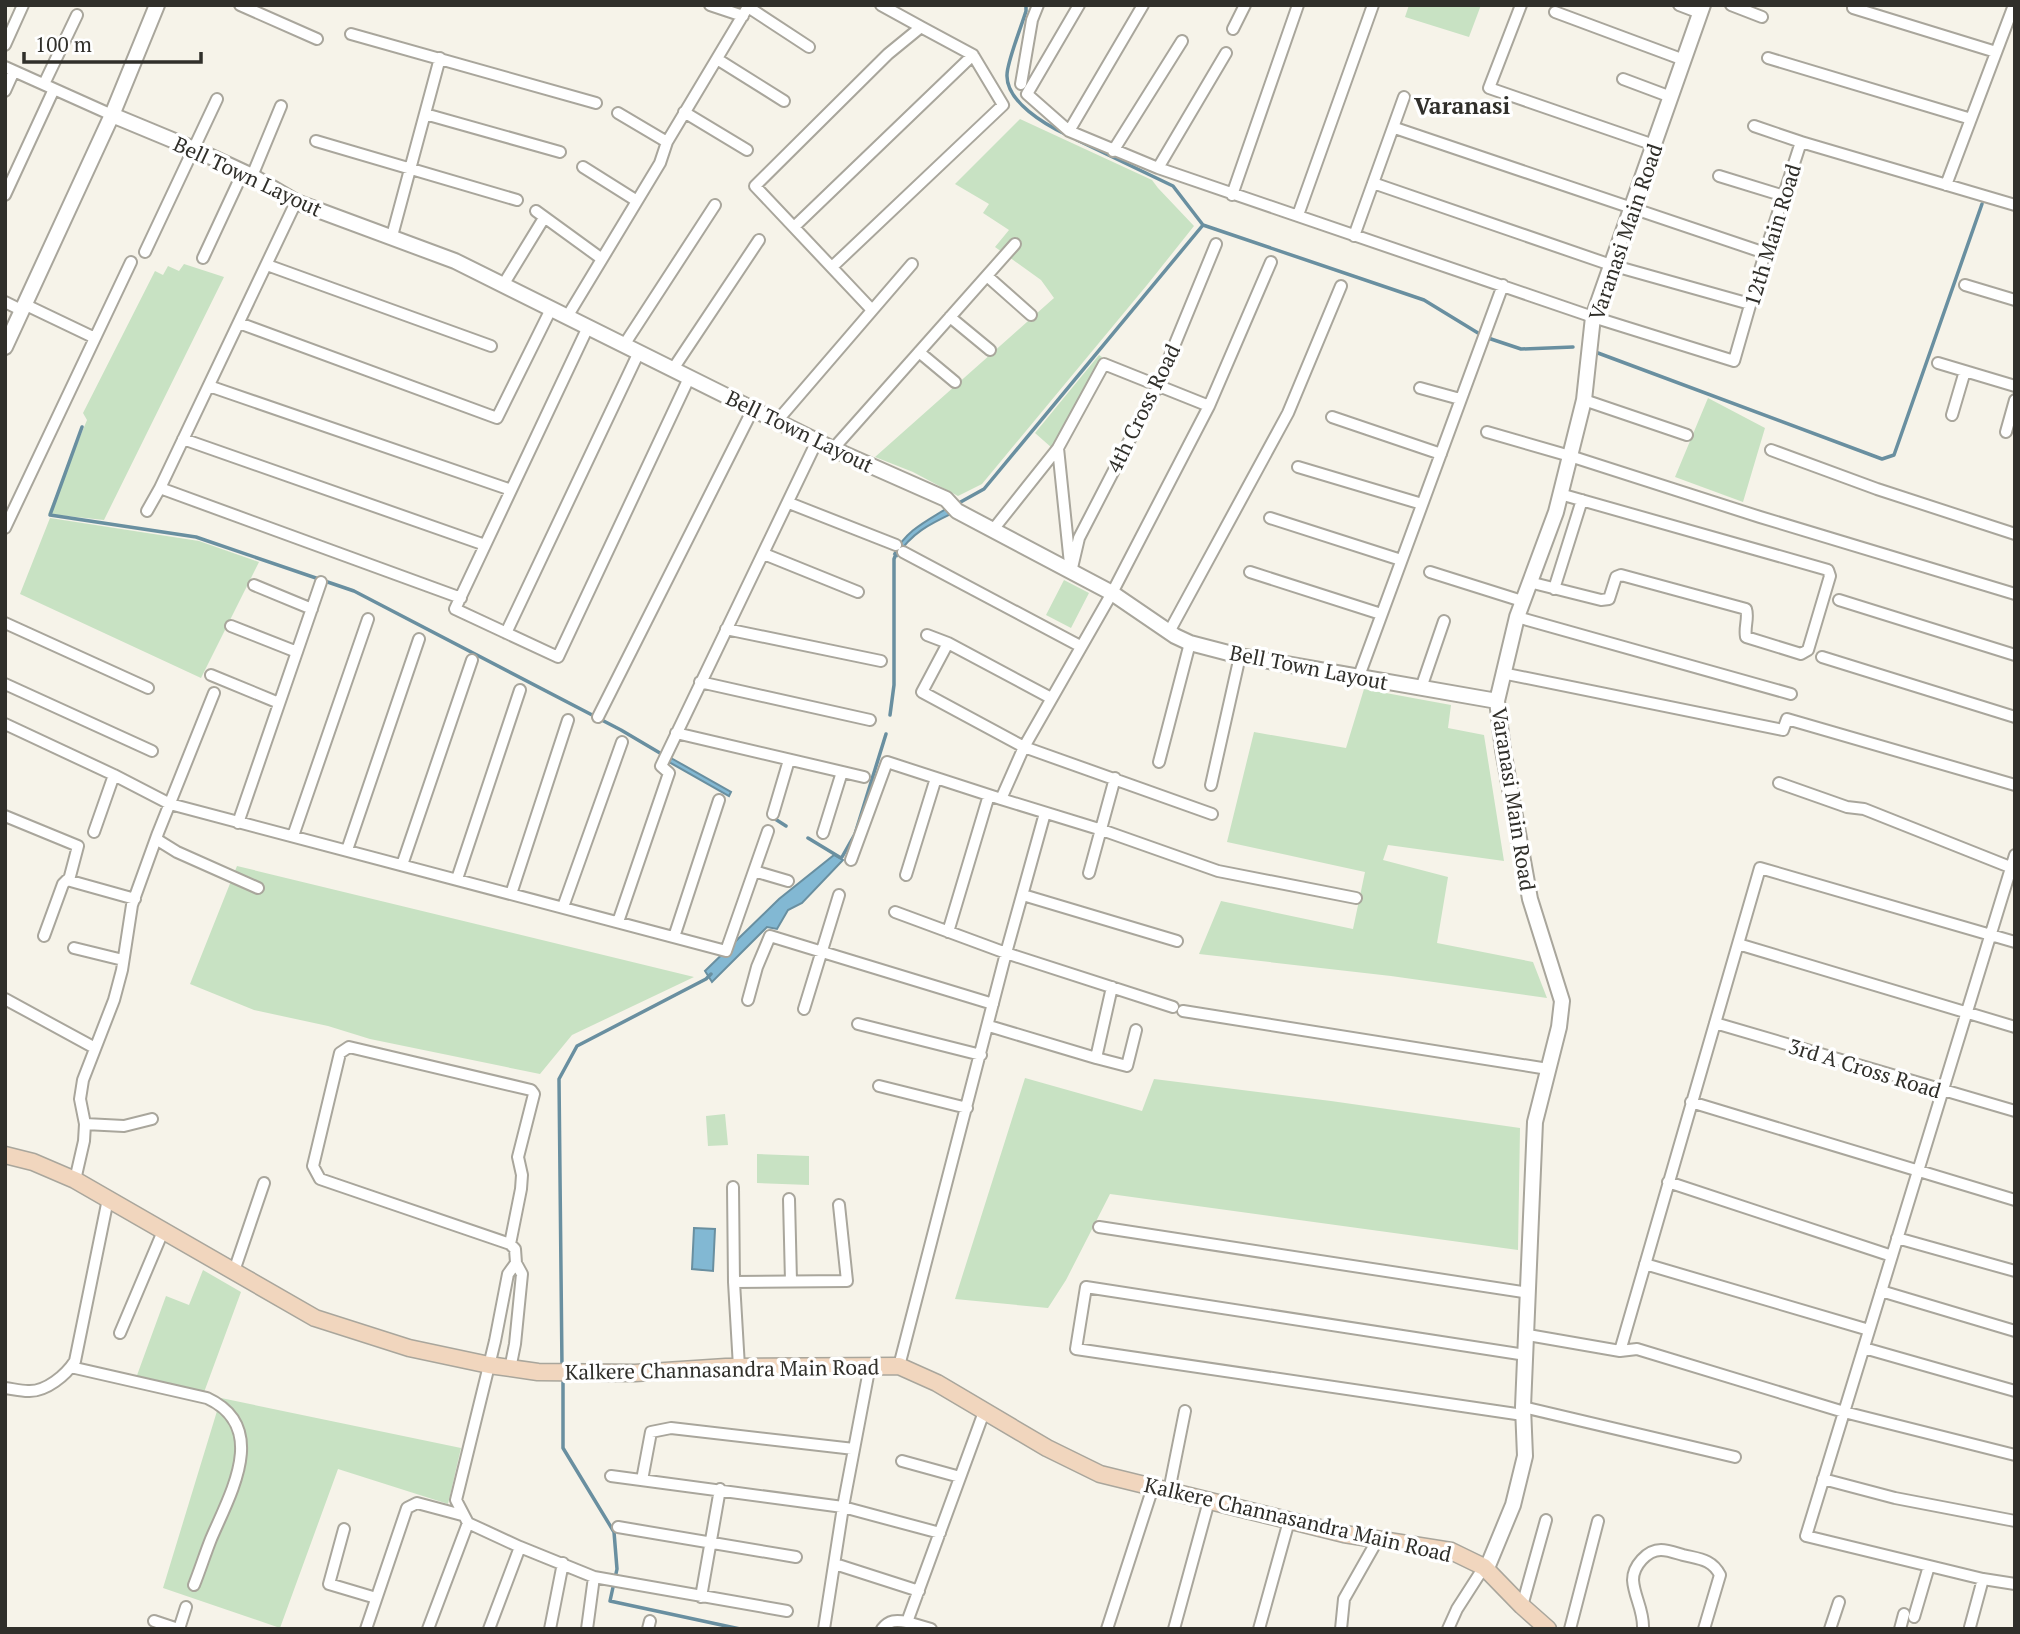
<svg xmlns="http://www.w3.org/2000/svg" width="2020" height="1634" font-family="'PT Serif',serif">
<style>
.green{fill:#c8e2c3}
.water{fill:#82b8d3;stroke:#698fa0;stroke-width:2}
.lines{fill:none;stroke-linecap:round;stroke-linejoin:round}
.stream{stroke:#698fa0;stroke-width:3.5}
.minor-casing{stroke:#a9a69c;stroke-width:14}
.tertiary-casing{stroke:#a9a69c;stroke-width:18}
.secondary-casing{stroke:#a9a69c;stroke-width:19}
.minor{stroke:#fff;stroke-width:10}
.tertiary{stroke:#fff;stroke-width:14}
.secondary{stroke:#f1d6be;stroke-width:16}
.labels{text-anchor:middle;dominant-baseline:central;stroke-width:7;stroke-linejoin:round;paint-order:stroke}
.street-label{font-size:21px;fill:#302f2a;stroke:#fff}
.neighbourhood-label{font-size:23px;font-weight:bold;fill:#302f2a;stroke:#fff}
</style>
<rect width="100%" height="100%" fill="#f6f3e9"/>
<path class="green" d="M 1409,5 L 1481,5 L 1469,37 L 1405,17 Z
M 1020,119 L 1152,180 L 1158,188 L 1194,226 L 1147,285 L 982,484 L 958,496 L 913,472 L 875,457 L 1054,298 L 1041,280 L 995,247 L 1009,230 L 983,213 L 989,204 L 955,184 Z
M 184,264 L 224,277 L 104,520 L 48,514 L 87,420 L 83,413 L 155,271 L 163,275 L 168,266 L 179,271 Z
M 1099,355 L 1102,357 L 1052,448 L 1035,433 Z
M 1708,398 L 1765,428 L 1743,502 L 1675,477 Z
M 50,518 L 199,541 L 259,562 L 201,678 L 20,594 Z
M 1064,580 L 1089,593 L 1071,628 L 1046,615 Z
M 1364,689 L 1451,705 L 1448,728 L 1484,735 L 1504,861 L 1388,845 L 1383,860 L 1448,877 L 1437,943 L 1533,962 L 1547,998 L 1391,976 L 1199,954 L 1221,901 L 1353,929 L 1365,872 L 1227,842 L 1254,732 L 1346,748 Z
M 237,866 L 694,977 L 572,1035 L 540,1074 L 370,1039 L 328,1026 L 254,1010 L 190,984 Z
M 1025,1078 L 1142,1111 L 1154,1079 L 1331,1101 L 1520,1128 L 1518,1250 L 1110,1194 L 1066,1280 L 1048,1308 L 955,1299 Z
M 725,1114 L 728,1145 L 708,1146 L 706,1116 Z
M 757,1154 L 809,1156 L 809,1185 L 757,1183 Z
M 203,1270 L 241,1292 L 203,1395 L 136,1378 L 166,1296 L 189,1305 Z
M 221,1398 L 461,1448 L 448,1504 L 338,1469 L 280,1628 L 163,1588 Z"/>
<path class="water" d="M 949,507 L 953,513 C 930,524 911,533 897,556 L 894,554 C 906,530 927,521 949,507 Z
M 671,758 L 731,792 L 729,796 L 669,762 Z
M 834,855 L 843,860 L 802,903 L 788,910 L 777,929 L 767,927 L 712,982 L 705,971 L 779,899 Z
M 694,1228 L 715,1229 L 713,1271 L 692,1269 Z"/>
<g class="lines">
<path class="stream" d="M 1026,5 L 1026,11 C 1022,25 1007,62 1007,75 C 1006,102 1046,125 1067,135
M 1203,225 L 1424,300 L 1478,333
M 1488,338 L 1521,349 L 1573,347
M 1598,353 L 1882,459 L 1894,455 L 1982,204
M 82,427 L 50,515 L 196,537 L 354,591 L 621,730 L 665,756
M 957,504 L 984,489 L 1203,225 L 1173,186 L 1077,140
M 890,715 L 894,685 L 894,559 L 896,554
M 772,817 L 786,826
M 808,838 L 841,858
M 842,857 L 855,834 L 886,734
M 562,1368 L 559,1079 L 577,1046 L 706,979 L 711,974
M 563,1379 L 563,1448 L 614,1532 L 617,1569 L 610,1601 L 740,1629"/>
<g class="minor-casing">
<path id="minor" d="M 240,5 L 317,39
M 710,5 L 743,16
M 881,5 L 921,27
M 1079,5 L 1027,94 L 1069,131 L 1158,168 L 1593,317 L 1734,361 L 1765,253 L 1801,142 L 2015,205
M 1521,5 L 1489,88 L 1654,145
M 1679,5 L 1700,13
M 1731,5 L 1762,17
M 748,7 L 809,47
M 1853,8 L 1996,52
M 1555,12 L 1684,60
M 1233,29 L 1245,5
M 351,34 L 596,103
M 5,45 L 23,5
M 1768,58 L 1971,119
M 717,59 L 784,101
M 5,67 L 112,115
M 1623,79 L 1671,97
M 44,84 L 77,15
M 1021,84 L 1032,20 L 1038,5
M 5,91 L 14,71
M 684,112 L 747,150
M 618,113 L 667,142
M 425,114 L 560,152
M 1754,126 L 1801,142
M 1395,128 L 1765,253
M 1069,131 L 1143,5
M 316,141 L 517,200
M 1113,151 L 1182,41
M 583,167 L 637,201
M 1158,168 L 1226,53
M 252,176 L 281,106
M 1719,176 L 1784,196
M 1373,183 L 1611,265 L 1750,304
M 1946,185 L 2014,5
M 5,195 L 54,89
M 1232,195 L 1298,5
M 296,202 L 160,488 L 461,598
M 536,211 L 602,259
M 1298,215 L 1373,5
M 794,227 L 973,55
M 392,236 L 440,58
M 1354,236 L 1404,97
M 145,252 L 217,99
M 203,258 L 243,172
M 1271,262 L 1209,406 L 1112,593 L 1024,747 L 1001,799 L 1102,830 L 1218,871 L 1356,898
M 267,265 L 491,346
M 832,267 L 1003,105 L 973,55 L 921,27 L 888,54 L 755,186 L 872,310
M 987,276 L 1031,315
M 503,285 L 544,218
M 1965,285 L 2015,300
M 5,302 L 23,311
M 26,305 L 95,338
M 567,317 L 660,163 L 667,142 L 749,5
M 950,317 L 990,350
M 239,323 L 497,418 L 551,309
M 588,327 L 455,609 L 558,657 L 689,378
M 624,345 L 715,205
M 919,352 L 955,382
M 1938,363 L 2015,386
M 673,369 L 759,240
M 209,386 L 511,490
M 1420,388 L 1460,399
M 1584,400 L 1687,435
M 1952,415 L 1965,371
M 1332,417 L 1441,454
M 777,421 L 912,264
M 1487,432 L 1570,456 L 1760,517 L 2015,594
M 2006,432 L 2015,400
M 183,439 L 485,545
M 833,449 L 1015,244
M 1771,450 L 1877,489 L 2015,534
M 1298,467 L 1422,504
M 789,503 L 896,545
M 147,511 L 160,488
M 1270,518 L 1401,560
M 5,528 L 131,262
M 992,531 L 1058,448
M 903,552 L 1080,646
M 764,554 L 858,592
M 1070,564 L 1058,448 L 1104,364 L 1209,406
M 1071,572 L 1079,538 L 1158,385 L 1216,244
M 1250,572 L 1381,614
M 1430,572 L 1522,601
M 1529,582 L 1601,600 L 1609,599 L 1616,577 L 1621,575 L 1746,609 C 1749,618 1744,627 1746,637 L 1801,654 L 1808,650 L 1830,576 L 1828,570 L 1560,494
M 254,585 L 312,609
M 1554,589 L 1582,500
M 1839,600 L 2015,655
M 1517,617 L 1791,694
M 5,623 L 148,688
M 231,626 L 297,652
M 726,629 L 881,661
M 1169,632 L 1288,413 L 1341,286
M 506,633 L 639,352
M 927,635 L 948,643
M 1822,657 L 2015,717
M 1502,673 L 1783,730 L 1787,719 L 2015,785
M 211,675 L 279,703
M 1359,676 L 1503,285
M 700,682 L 870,720
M 5,684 L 152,751
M 1421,688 L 1444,621
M 1051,698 L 948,643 L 922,692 L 1024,747 L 1212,814
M 598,717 L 753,409
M 5,724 L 114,775 L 170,804 L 726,951 L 768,831
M 676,733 L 864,777
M 1159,762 L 1190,643
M 1779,783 L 1847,807 L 1864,809 L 2015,869
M 1211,785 L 1240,656
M 773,814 L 789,760
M 5,816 L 78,846 L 69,880
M 238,823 L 321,582
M 94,832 L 114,775
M 823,833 L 842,772
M 293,836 L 368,619
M 156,839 L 177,852 L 258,888
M 347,850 L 419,639
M 2015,855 L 1806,1536 L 1983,1579 L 2015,1584
M 851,860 L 887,762 L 1001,799
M 402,865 L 472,660
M 754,871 L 788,881
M 1089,873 L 1115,778
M 906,875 L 936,778
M 457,879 L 520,690
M 511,894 L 568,720
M 1023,895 L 1177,941
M 563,907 L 622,742
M 895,912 L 1006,953 L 1173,1007
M 618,922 L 669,773 L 661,766 L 817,441
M 948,932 L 989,795
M 44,936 L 63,884 L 67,880 L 135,899
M 674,937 L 719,800
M 1738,944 L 2015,1027
M 74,948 L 123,960
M 1112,987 L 1096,1058 L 1127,1066 L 1136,1030
M 5,999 L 95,1048
M 748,1000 L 757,967 L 770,936 L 993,1004
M 804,1009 L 839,895
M 1183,1011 L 1548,1069
M 1715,1023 L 2015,1111
M 858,1024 L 981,1055
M 989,1026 L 1096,1058
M 879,1086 L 967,1108
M 1691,1102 L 2015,1200
M 85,1124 L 124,1126 L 152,1119
M 75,1180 L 84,1141 L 85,1124 L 80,1099 L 83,1080 L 114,1000 L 122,970 L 132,905 L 158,833 L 214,693
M 1668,1182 L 1892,1256
M 733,1187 L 734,1282
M 789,1199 L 791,1281
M 1099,1227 L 1529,1293
M 1897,1238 L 2015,1271
M 516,1263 L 508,1274 L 495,1341 L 456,1500 L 468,1523 L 520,1547 L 594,1577 L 587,1629
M 1645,1264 L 1869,1330
M 234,1271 L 264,1183
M 1881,1291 L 2015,1331
M 120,1333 L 164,1229
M 1528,1335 L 1620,1351 L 1637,1349 L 1844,1412 L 2015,1455
M 1864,1348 L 2015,1391
M 1620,1351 L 1760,868 L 2015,942
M 899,1366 L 1006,953 L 1045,813
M 71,1367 L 207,1398 C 270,1427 230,1494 211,1539 C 205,1554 200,1570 194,1585
M 739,1367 L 734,1282 L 847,1281 L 839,1205
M 510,1369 L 515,1344 L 522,1274 L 516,1263 L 515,1249 L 510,1244 L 320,1179 L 313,1166 L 340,1053 L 349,1047 L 531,1090 L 534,1094 L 518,1157 L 522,1175 L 521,1189 L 510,1244
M 5,1388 C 13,1389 21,1391 28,1391 C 46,1392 66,1375 75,1361 L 108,1199
M 1523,1407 L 1735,1457
M 1523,1415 L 1076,1349 L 1086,1287 L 1526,1355
M 902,1461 L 960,1477
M 611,1476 L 843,1507 L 940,1533
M 1823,1479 L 1895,1498 L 2015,1521
M 642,1480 L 651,1432 L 671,1428 L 854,1449
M 1169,1491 L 1185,1411
M 618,1527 L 796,1557
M 344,1529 L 329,1584 L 376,1598
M 835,1564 L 919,1591
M 594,1577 L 787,1611
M 701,1597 L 720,1489
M 1522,1606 L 1546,1520
M 1914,1617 L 1929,1566
M 154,1621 L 178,1629
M 907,1622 L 931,1629
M 1970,1627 L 1983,1579
M 179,1629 L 186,1607
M 366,1629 L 407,1508 L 417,1503 L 462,1515
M 428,1629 L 468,1523
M 489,1629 L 520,1547
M 550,1629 L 563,1563
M 648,1629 L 650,1621
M 824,1629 L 843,1507 L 870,1365
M 882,1629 C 889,1620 896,1620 907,1622 L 984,1412
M 1107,1629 L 1153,1487
M 1174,1629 L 1209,1501
M 1259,1629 L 1289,1521
M 1341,1629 L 1344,1599 L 1378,1539
M 1448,1629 L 1457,1609 L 1484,1567
M 1570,1629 L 1598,1521
M 1643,1629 C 1644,1610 1634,1597 1633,1580 C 1633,1566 1647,1550 1661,1550 C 1668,1550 1676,1553 1683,1555 C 1699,1559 1712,1559 1720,1575 L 1704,1629
M 1830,1629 L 1839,1602
M 1900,1629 L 1904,1614"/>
</g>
<g class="tertiary-casing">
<path id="tertiary" d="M 112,115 L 194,149 L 252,176 L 296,202 L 455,261 L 833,449 L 946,499 L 957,511 L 1112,593 L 1175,636 L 1190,643 L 1240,656 L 1497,701
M 5,347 L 112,115 L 157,5
M 1487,1568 L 1513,1505 L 1525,1456 L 1523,1407 L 1535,1122 L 1559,1027 L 1562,1001 L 1530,899 L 1503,750 L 1497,701 L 1517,617 L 1556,512 L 1584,400 L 1593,317 L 1703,5"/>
</g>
<g class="secondary-casing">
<path id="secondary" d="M 5,1155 L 33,1162 L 75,1180 L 315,1318 L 409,1348 L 489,1365 L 538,1372 L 635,1373 L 726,1367 L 899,1366 L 937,1383 L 1047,1448 L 1100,1474 L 1344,1534 L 1451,1551 L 1484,1567 L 1522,1606 L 1548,1629"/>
</g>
<use href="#minor" class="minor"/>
<use href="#tertiary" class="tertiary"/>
<use href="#secondary" class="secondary"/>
</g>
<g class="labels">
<g class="street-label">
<text transform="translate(248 176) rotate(25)">Bell Town Layout</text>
<text transform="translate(1625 232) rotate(-71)">Varanasi Main Road</text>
<text transform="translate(1772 235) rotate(-73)">12th Main Road</text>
<text transform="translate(1143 408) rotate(-64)">4th Cross Road</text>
<text transform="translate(800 431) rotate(26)">Bell Town Layout</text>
<text transform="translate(1309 667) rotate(11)">Bell Town Layout</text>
<text transform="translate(1514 799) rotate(81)">Varanasi Main Road</text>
<text transform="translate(1865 1068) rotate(17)">3rd A Cross Road</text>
<text transform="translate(722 1369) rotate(-1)">Kalkere Channasandra Main Road</text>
<text transform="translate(1298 1519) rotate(13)">Kalkere Channasandra Main Road</text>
</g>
<g class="neighbourhood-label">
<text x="1462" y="105">Varanasi</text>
</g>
</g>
<rect width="2020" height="1634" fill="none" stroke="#302f2a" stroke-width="14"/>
<path d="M24 52v10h177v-10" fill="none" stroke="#302f2a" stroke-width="3.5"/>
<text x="35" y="52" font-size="21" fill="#302f2a" stroke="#ffffff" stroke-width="5" paint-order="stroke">100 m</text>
</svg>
